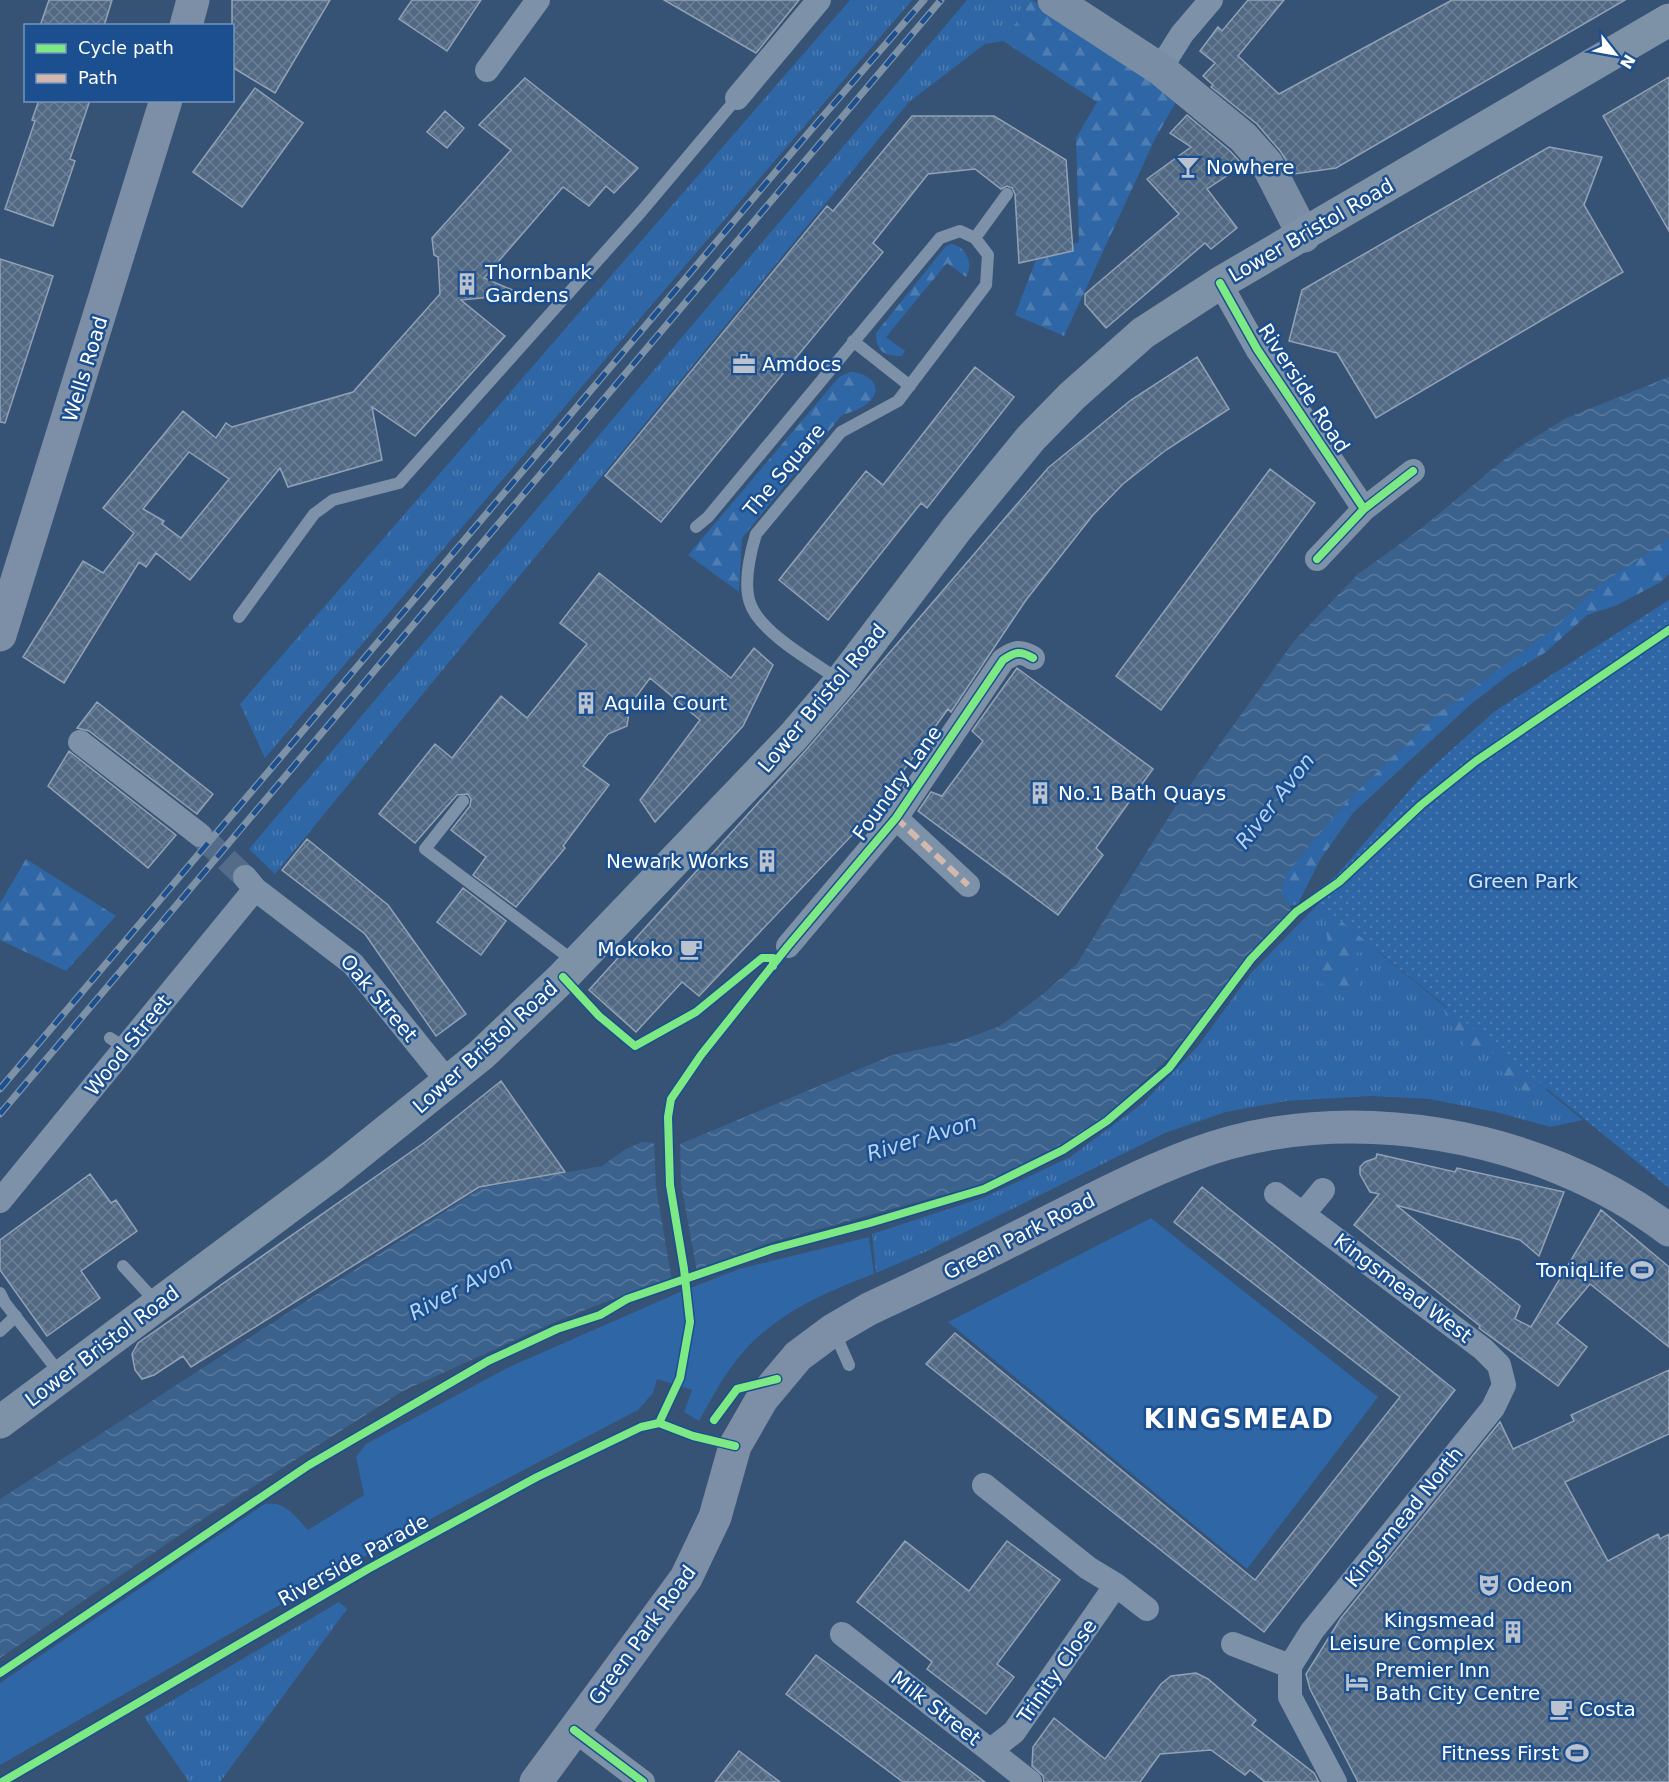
<svg xmlns="http://www.w3.org/2000/svg" width="1669" height="1782" font-family="'DejaVu Sans',sans-serif">
<style>
.grass{fill:url(#grass-tufts)}
.forest{fill:url(#forest-firs)}
.park{fill:url(#park-dots)}
.garden{fill:#2f66a5}
.water{fill:url(#water-waves)}
.pier{fill:#365274}
.building{fill:url(#building-cross-hatch);stroke:#92a2b6;stroke-width:1.5;fill-rule:evenodd}
.lines{fill:none;stroke-linecap:round;stroke-linejoin:round}
.street-tunnel{stroke:#546c89;stroke-width:24;stroke-dasharray:24 12;stroke-linecap:butt}
.lane{stroke:#7d92a8;stroke-width:12}
.street{stroke:#7d92a8;stroke-width:24}
.secondary{stroke:#798da4;stroke-width:33}
.primary{stroke:#7d8ea7;stroke-width:33}
.highway{stroke:#7e92a7;stroke-width:33}
.rail-casing{stroke:#7e92a7;stroke-width:7}
.rail{stroke:#1b4f8f;stroke-width:4.5;stroke-dasharray:14;stroke-linecap:butt}
.quiet{stroke:#d1b7ad;stroke-width:6;stroke-dasharray:12 6;stroke-linecap:butt}
.cycleway-casing{stroke:#1b4f8f;stroke-width:11}
.cycleway{stroke:#7ce984;stroke-width:8}
.labels{text-anchor:middle;dominant-baseline:central;stroke-width:5;stroke-linejoin:round;paint-order:stroke}
.poi-label{font-size:20px;fill:#fff;stroke:#1b4f8f;text-anchor:start}
.street-label{font-size:20px;fill:#fff;stroke:#1b4f8f}
.park-label{font-size:20px;fill:#cfe3fa;stroke:#1b4f8f}
.water-label{font-size:21px;font-style:italic;fill:#b5d3f5;stroke:#1b4f8f}
.district-label{font-size:26px;font-weight:bold;letter-spacing:1.5px;fill:#fff;stroke:#1b4f8f}
</style>
<defs>
<pattern id="grass-tufts" width="24" height="20" patternUnits="userSpaceOnUse" patternTransform="scale(1.5)"><rect width="24" height="20" fill="#2f66a5"/><path d="M3 7l-1-3M5 7V3M7 7l1-3M15 17l-1-3M17 17v-4M19 17l1-3" fill="none" stroke="#4e7db2"/></pattern>
<pattern id="forest-firs" width="22" height="20" patternUnits="userSpaceOnUse" patternTransform="scale(1.5)"><rect width="22" height="20" fill="#2f66a5"/><path d="M5 1l3.5 6h-7zM16 11l3.5 6h-7z" fill="#4e7db2"/></pattern>
<pattern id="park-dots" width="8" height="8" patternUnits="userSpaceOnUse" patternTransform="scale(1.5)"><rect width="8" height="8" fill="#2f66a5"/><path d="M2 2h.1M6 6h.1" fill="none" stroke="#4e7db2" stroke-width="1.8" stroke-linecap="round"/></pattern>
<pattern id="water-waves" width="16" height="10" patternUnits="userSpaceOnUse" patternTransform="scale(1.5)"><rect width="16" height="10" fill="#3b618d"/><path d="M0 5q4-4 8 0t8 0" fill="none" stroke="#58799e"/></pattern>
<pattern id="building-cross-hatch" width="8" height="8" patternUnits="userSpaceOnUse" patternTransform="scale(1.5)"><rect width="8" height="8" fill="#526984"/><path d="M0 0l8 8M0 8l8-8" fill="none" stroke="#6c8096"/></pattern>
</defs>
<rect width="100%" height="100%" fill="#365274"/>
<path class="grass" d="M 850,0 L 912,0 L 265,758 L 240,704 Z
M 967,0 L 1032,0 L 1003,41 L 985,44 L 909,102 L 275,874 L 249,849 Z
M 1319,903 L 1583,1120 L 1550,1127 L 1496,1112 L 1429,1099 L 1371,1096 L 1286,1101 L 1226,1112 L 1165,1133 L 925,1252 L 876,1273 L 872,1234 L 985,1197 L 1070,1157 L 1143,1103 L 1198,1046 L 1251,973 Z
M 339,1602 L 347,1609 L 220,1782 L 189,1782 L 144,1717 Z"/>
<path class="forest" d="M 1032,0 L 1180,95 L 1155,139 L 1064,336 L 1015,315 L 1037,257 L 1079,242 L 1076,138 L 1097,102 L 1003,41 Z
M 951,244 C 966,246 974,264 966,277 L 947,263 L 886,337 L 905,351 L 902,356 C 885,357 875,350 876,333 L 946,246 Z
M 850,372 C 867,372 886,386 869,402 C 862,409 851,412 842,415 L 742,538 L 739,592 L 688,555 L 839,377 Z
M 1669,520 L 1669,574 L 1661,582 L 1615,606 L 1587,615 L 1546,652 L 1510,674 L 1470,705 L 1353,813 L 1320,860 L 1298,904 L 1279,908 L 1282,857 L 1328,802 Z
M 26,859 L 116,916 L 66,971 L 0,940 L 0,903 Z
M 1333,895 L 1391,933 L 1373,951 L 1355,953 L 1360,983 L 1345,998 L 1311,977 L 1329,948 L 1325,926 Z
M 1466,991 L 1559,1077 L 1537,1099 L 1504,1079 L 1496,1054 L 1465,1046 L 1448,1021 L 1444,1010 Z"/>
<path class="park" d="M 1669,600 L 1669,1188 L 1319,903 L 1307,898 L 1336,876 L 1419,779 L 1495,711 Z"/>
<path class="garden" d="M 1151,1218 L 1378,1397 L 1247,1569 L 948,1322 Z
M 869,1237 L 874,1274 C 820,1294 764,1319 730,1369 C 718,1385 709,1404 699,1421 L 684,1412 L 692,1390 L 657,1379 L 653,1393 L 638,1410 L 434,1517 L 0,1765 L 0,1683 L 263,1505 C 283,1498 296,1517 308,1530 L 364,1495 L 356,1457 L 366,1444 L 507,1368 L 680,1292 L 739,1269 Z"/>
<path class="water" d="M 1669,377 L 1669,539 L 1600,585 L 1557,626 L 1436,716 L 1346,802 L 1287,873 L 1281,892 L 1292,910 L 1247,957 L 1170,1057 L 1105,1117 L 1064,1143 L 983,1184 L 772,1242 L 608,1301 L 555,1322 L 403,1391 L 209,1515 L 0,1658 L 0,1499 L 481,1188 L 602,1166 L 624,1150 L 642,1142 L 680,1144 L 893,1055 L 960,1041 L 1000,1026 L 1043,994 L 1076,965 L 1178,802 L 1294,641 L 1358,574 L 1418,531 L 1518,448 L 1566,418 Z"/>
<path class="pier" d="M 654,1140 L 680,1140 L 681,1184 L 697,1272 L 672,1281 L 656,1187 Z"/>
<path class="building" d="M 49,0 L 112,0 L 104,26 L 40,26 Z
M 232,0 L 330,0 L 275,93 L 232,67 Z
M 412,0 L 481,0 L 447,51 L 399,19 Z
M 664,0 L 799,0 L 756,53 Z
M 1248,0 L 1284,0 L 1238,56 L 1279,94 L 1452,0 L 1625,0 L 1336,168 L 1294,174 L 1281,152 L 1257,124 L 1211,87 L 1213,85 L 1203,76 L 1215,63 L 1200,51 L 1218,27 L 1222,31 Z
M 1669,77 L 1669,231 L 1603,116 Z
M 525,78 L 638,168 L 614,193 L 606,186 L 589,206 L 563,187 L 484,278 L 522,294 L 461,300 L 505,336 L 415,436 L 372,407 L 382,460 L 288,487 L 280,468 L 190,580 L 156,553 L 146,567 L 139,562 L 64,683 L 23,657 L 83,561 L 103,573 L 134,533 L 103,508 L 183,411 L 216,438 L 226,423 L 232,427 L 353,392 L 440,294 L 438,257 L 434,255 L 432,238 L 511,150 L 479,125 ZM 189,452 L 229,479 L 181,538 L 162,524 L 164,521 L 143,509 Z
M 255,88 L 303,123 L 242,207 L 193,172 Z
M 39,100 L 90,100 L 70,159 L 75,161 L 53,226 L 5,209 L 35,121 L 32,120 Z
M 445,111 L 464,128 L 447,148 L 427,132 Z
M 1187,115 L 1230,151 L 1243,165 L 1207,189 L 1237,228 L 1211,249 L 1205,243 L 1106,328 L 1085,304 L 1085,294 L 1179,214 L 1147,179 L 1191,147 L 1170,133 Z
M 912,116 L 994,116 L 1066,160 L 1073,251 L 1019,263 L 1015,194 L 1012,188 L 1007,186 L 1001,189 L 975,169 L 928,174 L 873,243 L 883,252 L 661,522 L 605,476 L 827,206 L 833,211 Z
M 1549,147 L 1602,157 L 1584,205 L 1623,272 L 1376,418 L 1337,353 L 1289,341 L 1302,290 Z
M 0,259 L 53,276 L 5,423 L 0,422 Z
M 1197,357 L 1229,409 L 1166,450 L 1123,484 L 1093,515 L 1026,600 L 951,712 L 948,709 L 898,778 L 904,780 L 895,794 L 893,792 L 699,996 L 682,982 L 636,1032 L 589,990 L 806,750 L 1048,468 L 1131,400 Z
M 975,367 L 1014,397 L 927,508 L 921,503 L 828,620 L 779,580 L 866,471 L 883,485 Z
M 1270,469 L 1315,503 L 1161,710 L 1116,676 Z
M 599,573 L 731,678 L 754,648 L 773,665 L 743,726 L 655,822 L 640,800 L 700,720 L 650,678 L 630,705 L 627,726 L 608,734 L 583,766 L 609,785 L 563,846 L 565,848 L 516,907 L 473,875 L 486,857 L 451,830 L 470,806 L 471,799 L 468,794 L 457,795 L 415,843 L 379,814 L 435,744 L 452,758 L 501,696 L 527,718 L 587,644 L 560,623 Z
M 1017,668 L 1153,769 L 1096,848 L 1103,855 L 1058,915 L 918,811 L 931,792 L 942,796 L 983,741 L 972,731 Z
M 97,702 L 213,794 L 197,814 L 89,731 L 77,728 Z
M 69,751 L 176,835 L 148,868 L 48,786 Z
M 307,839 L 388,905 L 466,1014 L 436,1036 L 365,934 L 282,870 Z
M 463,888 L 506,921 L 481,955 L 437,922 Z
M 501,1081 L 565,1172 L 479,1187 L 191,1367 L 183,1356 L 154,1375 L 142,1379 L 135,1370 L 132,1354 L 138,1343 L 425,1142 Z
M 1377,1154 L 1455,1172 L 1457,1168 L 1564,1192 L 1539,1256 L 1520,1240 L 1396,1205 L 1520,1306 L 1515,1319 L 1531,1327 L 1601,1210 L 1669,1267 L 1669,1347 L 1590,1284 L 1557,1323 L 1587,1347 L 1558,1386 L 1479,1328 L 1480,1326 L 1354,1225 L 1379,1194 L 1370,1192 L 1360,1174 L 1360,1167 L 1365,1162 L 1376,1158 Z
M 90,1174 L 111,1203 L 116,1200 L 137,1231 L 81,1271 L 100,1298 L 47,1336 L 0,1270 L 0,1240 Z
M 1202,1187 L 1455,1390 L 1264,1632 L 926,1364 L 955,1333 L 1255,1580 L 1400,1397 L 1174,1222 Z
M 1669,1370 L 1669,1434 L 1565,1482 L 1608,1561 L 1658,1534 L 1660,1539 L 1669,1534 L 1669,1782 L 1358,1782 L 1310,1689 L 1306,1674 L 1341,1618 L 1500,1422 L 1513,1449 L 1574,1421 L 1571,1415 Z
M 905,1541 L 969,1591 L 1007,1541 L 1060,1580 L 997,1664 L 1014,1677 L 986,1714 L 927,1669 L 932,1662 L 857,1602 Z
M 816,1655 L 985,1782 L 903,1782 L 786,1694 Z
M 1196,1673 L 1208,1679 L 1256,1720 L 1252,1725 L 1314,1773 L 1319,1782 L 1265,1782 L 1250,1770 L 1245,1775 L 1211,1750 L 1160,1754 L 1140,1782 L 1044,1782 L 1043,1776 L 1032,1766 L 1033,1747 L 1054,1718 L 1105,1759 L 1161,1684 L 1171,1676 Z
M 739,1751 L 780,1782 L 715,1782 Z"/>
<g class="lines">
<path class="street-tunnel" d="M 200,835 L 245,877"/>
<path class="lane" d="M 975,238 L 1007,194
M 853,341 L 910,386
M 696,527 L 708,517 L 940,238 L 960,231 L 975,238 L 988,255 L 986,285 L 898,401 L 841,432 L 756,534 C 750,554 743,583 750,603 C 760,633 815,663 841,681
M 239,617 L 314,514 L 333,500 L 399,483 L 641,212 L 737,98
M 463,801 L 425,849 L 575,962
M 110,1038 L 125,1048
M 123,1266 L 157,1303
M 0,1293 L 5,1303 L 61,1375
M 0,1331 L 16,1316
M 834,1331 L 849,1365"/>
<path class="street" d="M 1160,69 L 1182,34 L 1211,0
M 487,70 L 538,0
M 737,98 L 819,0
M 1220,283 L 1257,349 L 1364,509
M 1317,559 L 1364,509 L 1413,471
M 80,742 L 200,835
M 896,818 L 968,885
M 245,877 L 255,889 L 353,964 L 449,1083
M 788,946 L 896,818 L 1003,660 C 1015,652 1020,650 1033,658
M 1276,1194 L 1483,1349 L 1499,1365 L 1504,1385 L 1493,1408 L 1312,1631 L 1290,1666 L 1290,1697 L 1335,1782
M 0,1201 L 255,889
M 1304,1213 L 1323,1190
M 984,1485 L 1088,1568 L 1116,1585 L 1014,1732 L 991,1750
M 1116,1585 L 1147,1609
M 842,1634 L 1030,1782
M 1233,1644 L 1290,1666
M 574,1730 L 643,1782"/>
<path class="secondary" d="M 1054,0 L 1160,69 L 1243,137 L 1267,164 L 1304,236"/>
<path class="primary" d="M 186,26 L 193,0
M 0,635 L 166,100
M 536,1782 L 686,1578 L 715,1517 L 735,1446 L 762,1399 L 798,1356 L 833,1330 L 869,1309 C 918,1286 968,1263 1016,1238 C 1074,1209 1131,1178 1192,1155 C 1342,1097 1543,1133 1669,1230"/>
<path class="highway" d="M 0,1422 L 333,1174 L 481,1055 L 563,977 L 792,738 L 841,681 L 958,527 L 1031,438 L 1072,396 L 1143,333 L 1220,283 L 1669,20"/>
<g class="rail-casing">
<path id="rail" d="M 0,1089 L 811,130 L 924,0
M 0,1114 L 941,0"/>
</g>
<use href="#rail" class="rail"/>
<path class="quiet" d="M 896,818 L 968,885"/>
<g class="cycleway-casing">
<path id="cycleway" d="M 1220,283 L 1257,349 L 1364,509
M 1317,559 L 1364,509 L 1413,471
M 563,977 L 599,1016 L 635,1046 L 696,1012 L 762,958 L 773,958 L 773,966
M 714,1420 L 737,1389 L 777,1379
M 659,1423 L 680,1378 L 690,1322 L 684,1269 L 670,1185 L 668,1117 L 671,1099 L 701,1055 L 788,946 L 896,818 L 1003,660 C 1015,652 1020,650 1033,658
M 0,1673 L 309,1465 L 488,1361 L 557,1329 L 600,1315 L 627,1299 L 772,1249 L 870,1223 L 984,1189 L 1063,1150 L 1107,1121 L 1169,1068 L 1251,959 L 1296,912 L 1339,882 L 1421,805 L 1476,761 L 1669,630
M 574,1730 L 643,1782
M 2,1782 L 368,1569 L 537,1477 L 641,1427 L 659,1423 L 693,1436 L 735,1446"/>
</g>
<use href="#cycleway" class="cycleway"/>
</g>
<defs>
<g id="bar-bare" transform="scale(1.8)"><path d="M-6-5H6L.8 .8V4.5H3.5V6h-7V4.5H-.8V.8Z" fill="#b9c2ce" stroke="#1b4f8f" stroke-width="2.5" paint-order="stroke"/></g>
<g id="building-bare" transform="scale(1.8)"><path d="M-4-6H4V6H1V3H-1V6H-4ZM-2.5-4.3h1.7v1.8h-1.7ZM.8-4.3h1.7v1.8H.8ZM-2.5-1h1.7V.8h-1.7ZM.8-1h1.7V.8H.8Z" fill="#b9c2ce" stroke="#1b4f8f" stroke-width="2.5" paint-order="stroke"/></g>
<g id="office-bare" transform="scale(1.8)"><path d="M-6-3h4V-5.5h4V-3h4V5H-6ZM-1-4.5V-3h2v-1.5ZM-6 0V1H6V0Z" fill="#b9c2ce" stroke="#1b4f8f" stroke-width="2.5" paint-order="stroke"/></g>
<g id="cafe-bare" transform="scale(1.8)"><path d="M-5.5-4.5H6V0H3Q3 3.5 0 3.5H-2.5Q-5.5 3.5-5.5 0ZM3-3.2v2h1.7v-2ZM-6 4.5H4V6H-6Z" fill="#b9c2ce" stroke="#1b4f8f" stroke-width="2.5" paint-order="stroke"/></g>
<g id="stadium-bare" transform="scale(1.8)"><path d="M0-5a6.5 5 0 1 0 0 10a6.5 5 0 1 0 0-10ZM-3.5-1.8h7v3.6h-7Z" fill="#b9c2ce" stroke="#1b4f8f" stroke-width="2.5" paint-order="stroke"/></g>
<g id="theatre-bare" transform="scale(1.8)"><path d="M-5-5.5Q0-4 5-5.5V0Q5 5 0 6Q-5 5-5 0ZM-3.3-2.5H-1v1.5H-3.3ZM1-2.5H3.3v1.5H1ZM-2.8 1Q0 5.5 2.8 1Z" fill="#b9c2ce" stroke="#1b4f8f" stroke-width="2.5" paint-order="stroke"/></g>
<g id="hotel-bare" transform="scale(1.8)"><path d="M-6-4.5h1.5V1H6V5H4.5V3h-9V5H-6ZM-4 0a1.8 1.8 0 1 1 3.6 0ZM.5 0V-2.5h3Q6-2.5 6 0Z" fill="#b9c2ce" stroke="#1b4f8f" stroke-width="2.5" paint-order="stroke"/></g>
</defs>
<g fill-rule="evenodd">
<use href="#bar-bare" x="1188" y="167"/>
<use href="#building-bare" x="467" y="284"/>
<use href="#office-bare" x="744" y="364"/>
<use href="#building-bare" x="586" y="703"/>
<use href="#building-bare" x="1040" y="793"/>
<use href="#building-bare" x="767" y="861"/>
<use href="#cafe-bare" x="691" y="949"/>
<use href="#stadium-bare" x="1642" y="1270"/>
<use href="#theatre-bare" x="1489" y="1585"/>
<use href="#building-bare" x="1513" y="1632"/>
<use href="#hotel-bare" x="1357" y="1682"/>
<use href="#cafe-bare" x="1561" y="1709"/>
<use href="#stadium-bare" x="1577" y="1753"/>
</g>
<g class="labels">
<g class="poi-label">
<text x="1206" y="167">Nowhere</text>
<text x="485" y="272">Thornbank<tspan x="485" dy="23">Gardens</tspan></text>
<text x="762" y="364">Amdocs</text>
<text x="604" y="703">Aquila Court</text>
<text x="1058" y="793">No.1 Bath Quays</text>
<text x="749" y="861" text-anchor="end">Newark Works</text>
<text x="673" y="949" text-anchor="end">Mokoko</text>
<text x="1624" y="1270" text-anchor="end">ToniqLife</text>
<text x="1507" y="1585">Odeon</text>
<text x="1495" y="1620" text-anchor="end">Kingsmead<tspan x="1495" dy="23">Leisure Complex</tspan></text>
<text x="1375" y="1670">Premier Inn<tspan x="1375" dy="23">Bath City Centre</tspan></text>
<text x="1579" y="1709">Costa</text>
<text x="1559" y="1753" text-anchor="end">Fitness First</text>
</g>
<g class="street-label">
<text transform="translate(1311 230) rotate(-30)">Lower Bristol Road</text>
<text transform="translate(85 369) rotate(-73)">Wells Road</text>
<text transform="translate(1304 388) rotate(57)">Riverside Road</text>
<text transform="translate(784 470) rotate(-50)">The Square</text>
<text transform="translate(822 698) rotate(-50)">Lower Bristol Road</text>
<text transform="translate(897 783) rotate(-54)">Foundry Lane</text>
<text transform="translate(379 998) rotate(50)">Oak Street</text>
<text transform="translate(128 1045) rotate(-51)">Wood Street</text>
<text transform="translate(485 1047) rotate(-42)">Lower Bristol Road</text>
<text transform="translate(1019 1236) rotate(-27)">Green Park Road</text>
<text transform="translate(1403 1288) rotate(37)">Kingsmead West</text>
<text transform="translate(102 1346) rotate(-37)">Lower Bristol Road</text>
<text transform="translate(1404 1517) rotate(-51)">Kingsmead North</text>
<text transform="translate(353 1560) rotate(-29)">Riverside Parade</text>
<text transform="translate(642 1635) rotate(-54)">Green Park Road</text>
<text transform="translate(1057 1671) rotate(-55)">Trinity Close</text>
<text transform="translate(936 1708) rotate(38)">Milk Street</text>
</g>
<g class="park-label">
<text x="1523" y="881">Green Park</text>
</g>
<g class="water-label">
<text transform="translate(1275 801) rotate(-52)">River Avon</text>
<text transform="translate(922 1138) rotate(-17)">River Avon</text>
<text transform="translate(461 1288) rotate(-28)">River Avon</text>
</g>
<g class="district-label">
<text x="1239" y="1419">KINGSMEAD</text>
</g>
</g>
<rect x="24" y="24" width="210" height="78" fill="#1b4f8f" stroke="#7695bc" stroke-width="1.5"/>
<rect x="36" y="44" width="30" height="9" fill="#7ce984" stroke="#7695bc" stroke-width="1.5"/>
<text x="78" y="54" font-size="18" fill="#ffffff">Cycle path</text>
<rect x="36" y="74" width="30" height="9" fill="#d1b7ad" stroke="#7695bc" stroke-width="1.5"/>
<text x="78" y="84" font-size="18" fill="#ffffff">Path</text>
<g transform="translate(1615 54) rotate(121)" stroke="#1b4f8f" stroke-width="4.5" paint-order="stroke">
<path d="M0-4.5L10 22L0 15L-10 22Z" fill="#ffffff"/>
<text y="-9" font-size="16" font-weight="bold" text-anchor="middle" fill="#ffffff">N</text>
</g>
</svg>
